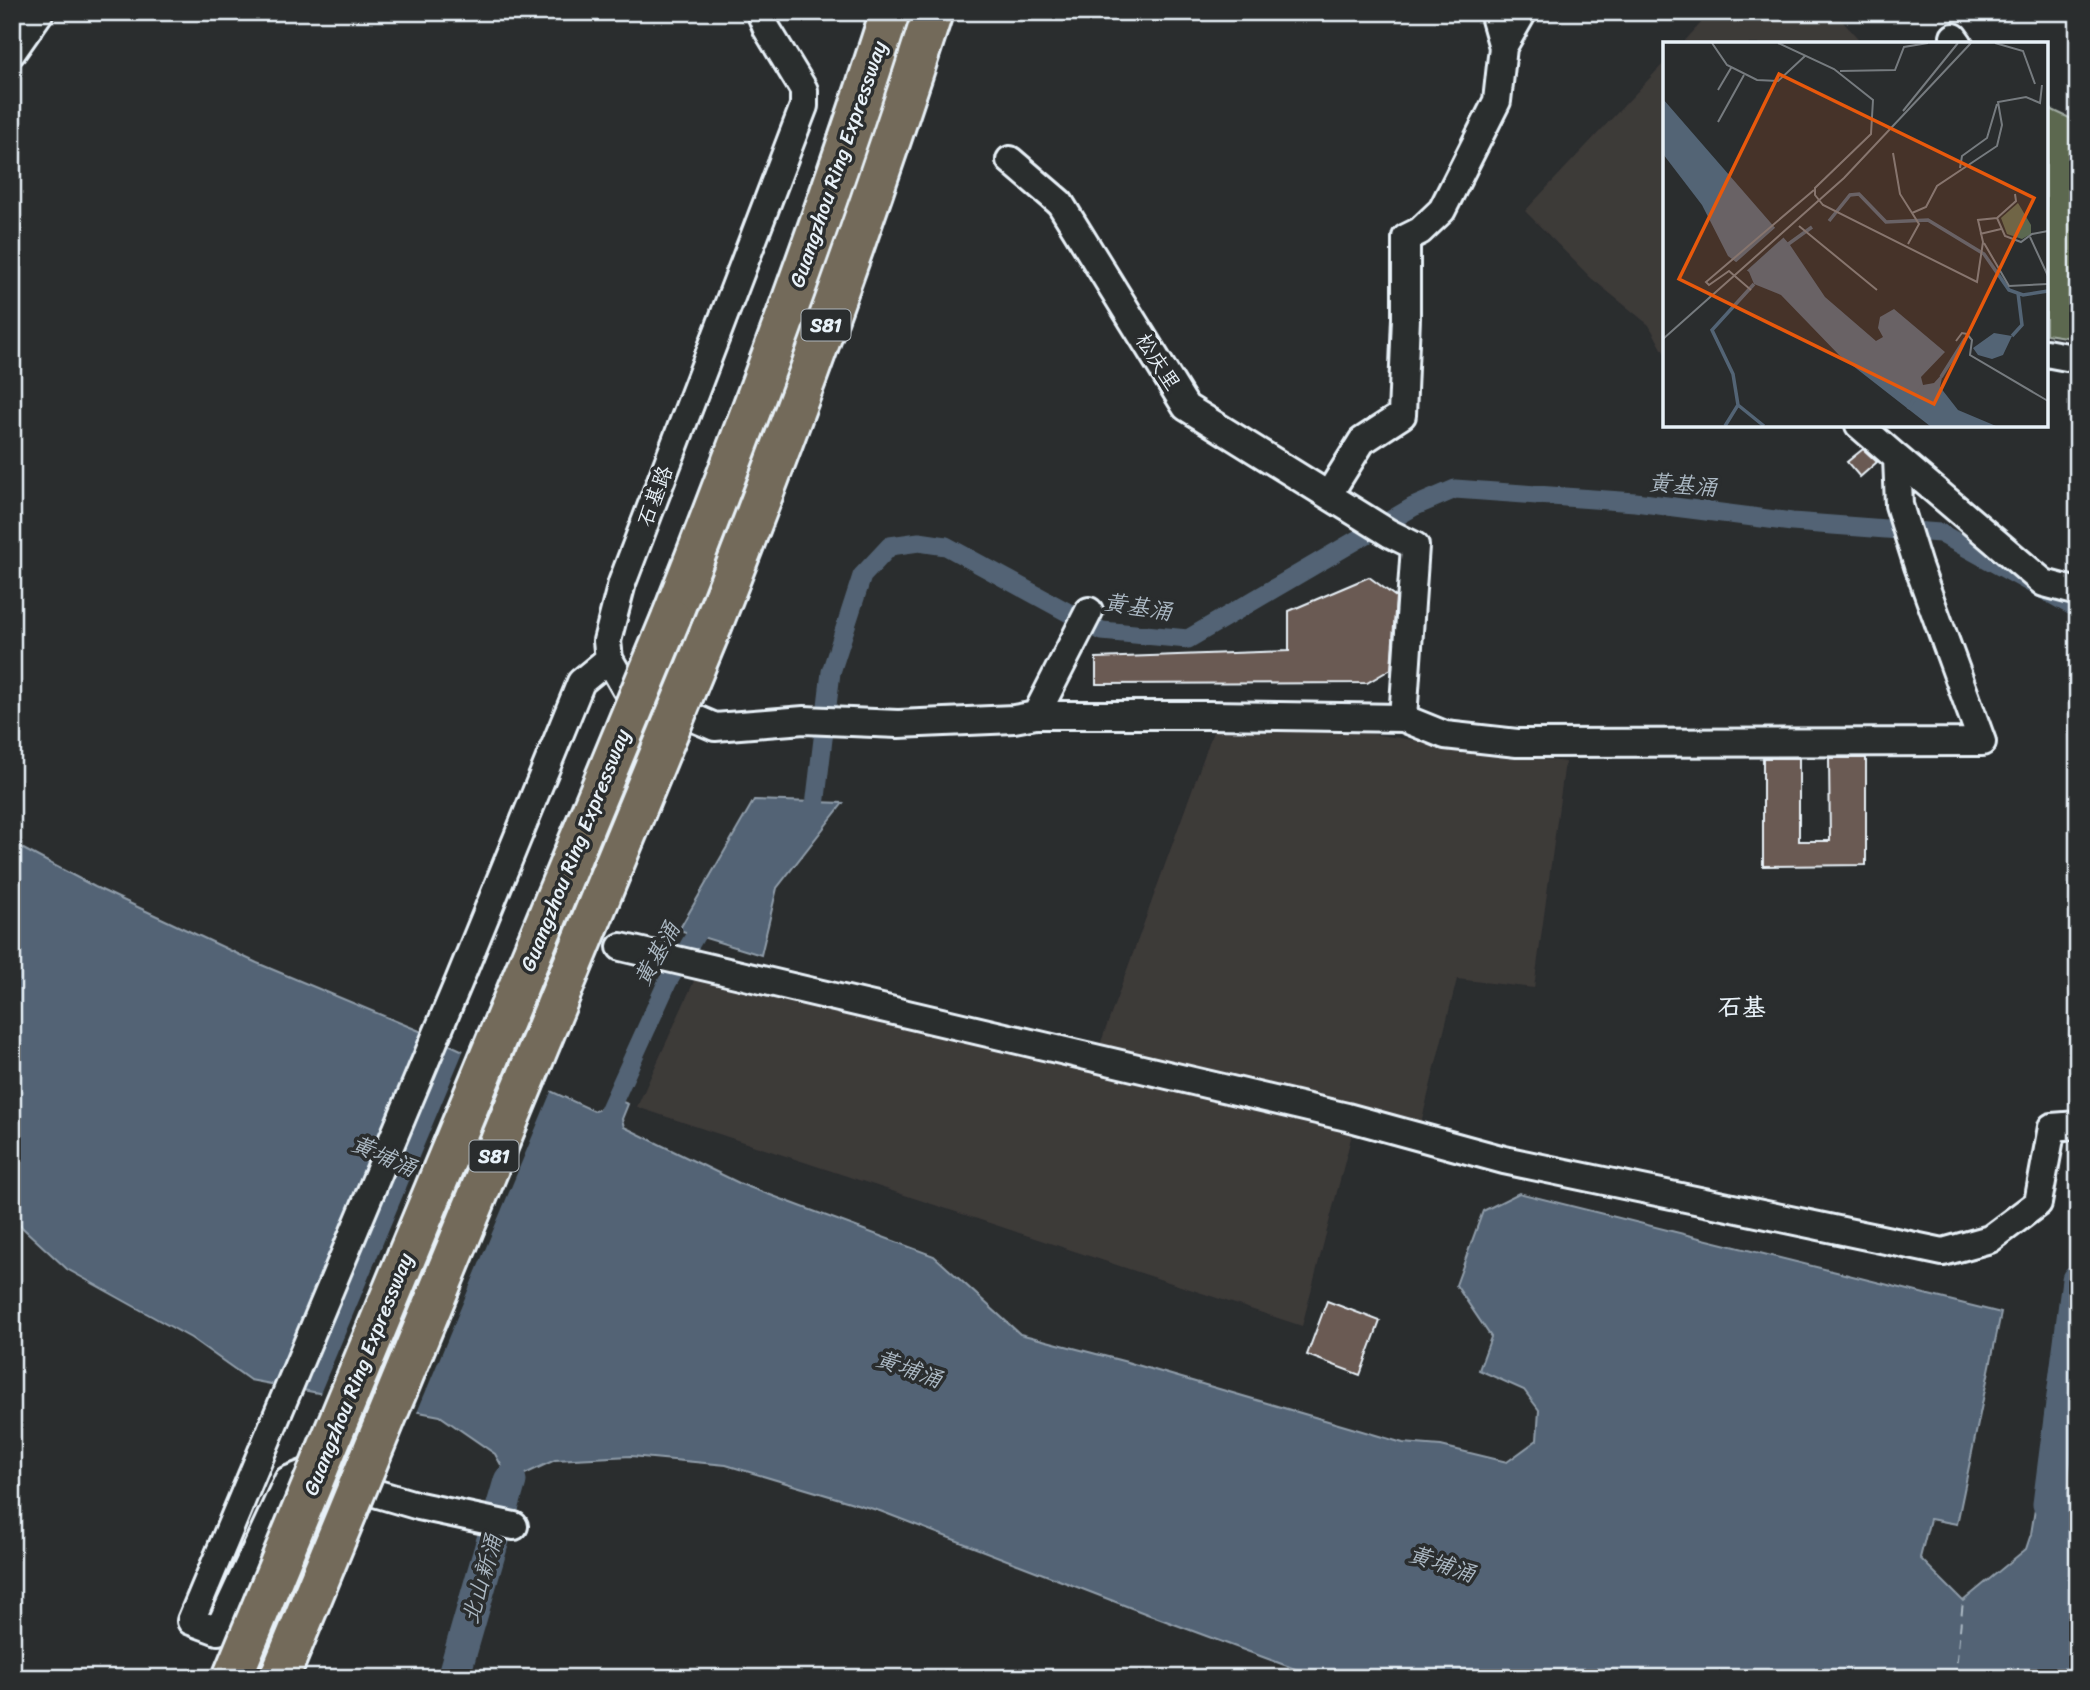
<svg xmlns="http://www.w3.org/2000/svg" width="2090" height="1690" font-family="Sriracha,'LXGW WenKai TC',sans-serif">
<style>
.built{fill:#3e3a39}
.green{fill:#5b6850;stroke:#a2aca4;stroke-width:2}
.water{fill:#536475;stroke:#8f9ca9;stroke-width:2}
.pier{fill:#2a2d2e}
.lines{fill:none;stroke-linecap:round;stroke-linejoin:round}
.canal{stroke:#536475;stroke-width:19}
.river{stroke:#536475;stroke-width:33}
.ferry{stroke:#acb9c4;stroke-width:2;stroke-dasharray:9 7;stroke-linecap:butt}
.building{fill:#6b5a53;stroke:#e8f1f8;stroke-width:2}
.minor-casing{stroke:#e8f1f8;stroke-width:32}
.highway-casing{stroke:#e8f1f8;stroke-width:44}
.minor{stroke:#2a2d2e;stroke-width:26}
.highway{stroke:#736b5a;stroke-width:38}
.highway-bridge-casing{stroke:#e8f1f8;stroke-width:44;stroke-linecap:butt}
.highway-bridge{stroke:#736b5a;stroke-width:38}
.labels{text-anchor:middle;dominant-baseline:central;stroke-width:7;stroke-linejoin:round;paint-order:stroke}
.shield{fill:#2a2d2e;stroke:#afb6bb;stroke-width:2}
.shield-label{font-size:19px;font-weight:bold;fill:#e8f1f8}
.street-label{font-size:21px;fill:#e8f1f8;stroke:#2a2d2e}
.water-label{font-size:23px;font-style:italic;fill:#acb9c4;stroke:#2a2d2e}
.quarter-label{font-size:24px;font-weight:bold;fill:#e8f1f8;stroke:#2a2d2e}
.inset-river{fill:none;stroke:#536475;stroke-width:3.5}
.inset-road{fill:none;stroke:#767b7f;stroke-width:2}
.view{fill:#e8590c;fill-opacity:0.15;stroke:#e8590c;stroke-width:3.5}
.inset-edge{fill:none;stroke:#e8f1f8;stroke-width:3.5}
</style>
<rect width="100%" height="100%" fill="#2a2d2e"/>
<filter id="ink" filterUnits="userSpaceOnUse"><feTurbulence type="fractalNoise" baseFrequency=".0143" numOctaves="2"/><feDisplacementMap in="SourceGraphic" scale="14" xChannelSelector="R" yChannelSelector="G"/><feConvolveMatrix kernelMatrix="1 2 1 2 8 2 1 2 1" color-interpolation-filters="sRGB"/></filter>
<g filter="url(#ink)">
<path class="built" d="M 1711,12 L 1834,12 L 1863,44 L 1682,44 Z
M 1665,62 L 1665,354 L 1649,325 L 1591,278 L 1525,211 Z
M 1310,725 L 1565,762 L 1534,988 L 1457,979 L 1420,1127 L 1358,1111 L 1302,1326 L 637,1107 L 695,979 L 1092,1067 L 1214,729 Z"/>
<path class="green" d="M 2046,107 L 2078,122 L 2078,339 L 2046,334 Z"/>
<path class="water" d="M 754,800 L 843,803 L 777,888 L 761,955 L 679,930 Z
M 12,843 L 95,887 L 257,963 L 422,1032 L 594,1111 L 601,1109 L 610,1097 L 628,1104 L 622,1119 L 624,1127 L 741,1184 L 934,1256 L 1020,1334 L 1127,1362 L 1403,1443 L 1441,1446 L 1507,1462 L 1537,1440 L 1539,1410 L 1524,1390 L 1479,1370 L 1491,1337 L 1456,1285 L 1483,1211 L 1519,1193 L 2001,1313 L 1957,1524 L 1930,1519 L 1920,1558 L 1963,1601 L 2026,1549 L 2031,1534 L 2041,1473 L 2050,1455 L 2067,1475 L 2071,1540 L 2078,1554 L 2078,1678 L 1329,1678 L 1306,1673 L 1147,1614 L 880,1511 L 726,1465 L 631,1456 L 555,1460 L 510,1481 L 495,1454 L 440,1416 L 250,1380 L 191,1338 L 67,1269 L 12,1218 Z"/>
<path class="pier" d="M 465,1047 L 553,1087 L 416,1415 L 319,1396 Z"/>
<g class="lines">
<path class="canal" d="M 799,820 L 815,806 L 831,672 L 862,576 L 890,546 L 919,542 L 946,546 L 1102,631 L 1188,639 L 1413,507 L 1455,489 L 1635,502 L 1792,522 L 1940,533 L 2078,609
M 604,1122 L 667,983 L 708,914"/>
<path class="river" d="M 2049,1504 L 2078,1280
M 453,1678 L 510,1481"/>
<path class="ferry" d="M 1955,1678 L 1963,1601"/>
</g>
<path class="building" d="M 1863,449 L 1877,462 L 1860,477 L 1847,462 Z
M 1369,577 L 1396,597 L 1391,669 L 1367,683 L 1096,684 L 1096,658 L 1289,651 L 1289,611 Z
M 1763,758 L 1799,758 L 1799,841 L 1830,841 L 1829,758 L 1866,758 L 1866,865 L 1763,866 Z
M 1327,1301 L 1380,1321 L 1360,1375 L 1307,1355 Z"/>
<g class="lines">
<g class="minor-casing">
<path id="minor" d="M 760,12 L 767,29 L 804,90 L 804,106 L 622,583 L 607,641 L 609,659 L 626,689 L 715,727 L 804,720 L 898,724 L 1014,719 L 1036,715 L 1208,715 L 1403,718 L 1445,735 L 1517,743 L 1982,742 L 1918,566 L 1899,505 L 1897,458 L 1859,425
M 1493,12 L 1503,47
M 1954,37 L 1959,44
M 12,52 L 40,12
M 1010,160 L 1060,203 L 1186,407 L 1389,533 L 1415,546 L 1403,718
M 2046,353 L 2067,357 L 2078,356
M 1897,458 L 2044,583 L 2078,592
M 1329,494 L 1362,441 L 1402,415 L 1406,318 L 1406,238 L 1420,231 L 1442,210 L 1497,101 L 1503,47 L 1523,12
M 1036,715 L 1089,611
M 621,947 L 1347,1117 L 1504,1160 L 1943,1252 L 1990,1239 L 2038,1203 L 2052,1127 L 2078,1125
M 514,1526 L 419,1506 L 306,1473 L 288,1480 L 218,1631 L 191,1621 L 459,981 L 581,682 L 609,659"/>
</g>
<g class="highway-casing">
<path id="highway" d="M 671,618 C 750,418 825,217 890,12
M 709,634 C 790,429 866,222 933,12"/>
</g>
<use href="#minor" class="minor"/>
<use href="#highway" class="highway"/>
<g class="highway-bridge-casing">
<path id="highway-bridge" d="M 232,1678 L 671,618
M 279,1678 L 709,634"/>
</g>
<use href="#highway-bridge" class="highway-bridge"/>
</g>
</g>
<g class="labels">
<g class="shield">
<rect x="801.5" y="309.5" width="49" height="31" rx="5"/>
<rect x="469.5" y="1140.5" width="49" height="31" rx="5"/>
</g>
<g class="shield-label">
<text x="826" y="325">S81</text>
<text x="494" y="1156">S81</text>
</g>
<g class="street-label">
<text transform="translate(838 164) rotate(-71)">Guangzhou Ring Expressway</text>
<text transform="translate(1158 362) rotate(58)">松庆里</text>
<text transform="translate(655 496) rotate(-69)">石基路</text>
<text transform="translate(575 850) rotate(-68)">Guangzhou Ring Expressway</text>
<text transform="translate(358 1374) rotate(-68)">Guangzhou Ring Expressway</text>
</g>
<g class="water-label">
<text transform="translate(1683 485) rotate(5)">黄基涌</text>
<text transform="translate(1138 607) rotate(9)">黄基涌</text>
<text transform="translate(657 954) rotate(-61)">黄基涌</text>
<text transform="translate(384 1156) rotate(24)">黄埔涌</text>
<text transform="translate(909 1369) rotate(20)">黄埔涌</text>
<text transform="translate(1442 1564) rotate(19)">黄埔涌</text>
<text transform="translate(482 1579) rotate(-74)">北山新涌</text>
</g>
<g class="quarter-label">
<text x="1742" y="1007">石基</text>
</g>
</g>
<g transform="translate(1663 42)">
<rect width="385" height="385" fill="#2a2d2e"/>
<path d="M 355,161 L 368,183 L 368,192 L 359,197 L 344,192 L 338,176 Z" fill="#5b6850"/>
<path d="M 0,57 L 127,203 L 162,255 L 213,299 L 220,295 L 215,286 L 217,275 L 231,267 L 282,310 L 258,335 L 260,343 L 271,341 L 280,331 L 277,345 L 295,368 L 333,384 L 267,384 L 176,313 L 118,253 L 91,242 L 86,230 L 65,214 L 39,163 L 0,112 ZM 331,291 L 349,294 L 340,313 L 329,317 L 315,313 L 310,306 Z" fill="#536475"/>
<path d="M 113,185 L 121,195 L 81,231 L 70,223 Z" fill="#2a2d2e"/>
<path class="inset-river" d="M 166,179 L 187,153 L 196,152 L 223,180 L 265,178 L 321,212 L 346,248 L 360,253 L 385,249M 124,203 L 149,185M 349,294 L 359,283 L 355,251M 278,335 L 302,297M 75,363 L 101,384M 245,367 L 260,343M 62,384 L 75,363 L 70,332 L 49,288 L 91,242"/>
<path class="inset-road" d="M 49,1 L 64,23 L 94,38 L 115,39 L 142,14M 115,1 L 171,27 L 210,58 L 208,92 L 152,146 L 152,153 L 160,163 L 314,240 L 320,200 L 315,178 L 334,176M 332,1 L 360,9 L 372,42M 177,29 L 232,28 L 241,5 L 265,1M 55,48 L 68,26M 240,69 L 295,1M 55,80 L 81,33M 230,111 L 237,152 L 256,182 L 245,202M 297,126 L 299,114 L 324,96 L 334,62M 352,152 L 353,159 L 334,176 L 342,194 L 358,200 L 369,192 L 385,189M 249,171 L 263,165 L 274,144 L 334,104 L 339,83 L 335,60 L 363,55 L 377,61 L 379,43M 136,184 L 214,248M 317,192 L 338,187M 367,195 L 385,234M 321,201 L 346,244 L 385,242M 88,248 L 66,229 L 46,243 L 43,240 L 151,148M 0,297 L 181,136 L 308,1M 293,299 L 299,291 L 304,292 L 309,298 L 307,313 L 385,359"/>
<path class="view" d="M 116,32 L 371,156 L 271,362 L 16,237 Z"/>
<rect width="385" height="385" class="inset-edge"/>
</g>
<rect width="2090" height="1690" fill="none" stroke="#2a2d2e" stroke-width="42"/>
<rect x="21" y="21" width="2048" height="1648" fill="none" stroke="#e8f1f8" stroke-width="2.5" filter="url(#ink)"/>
</svg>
